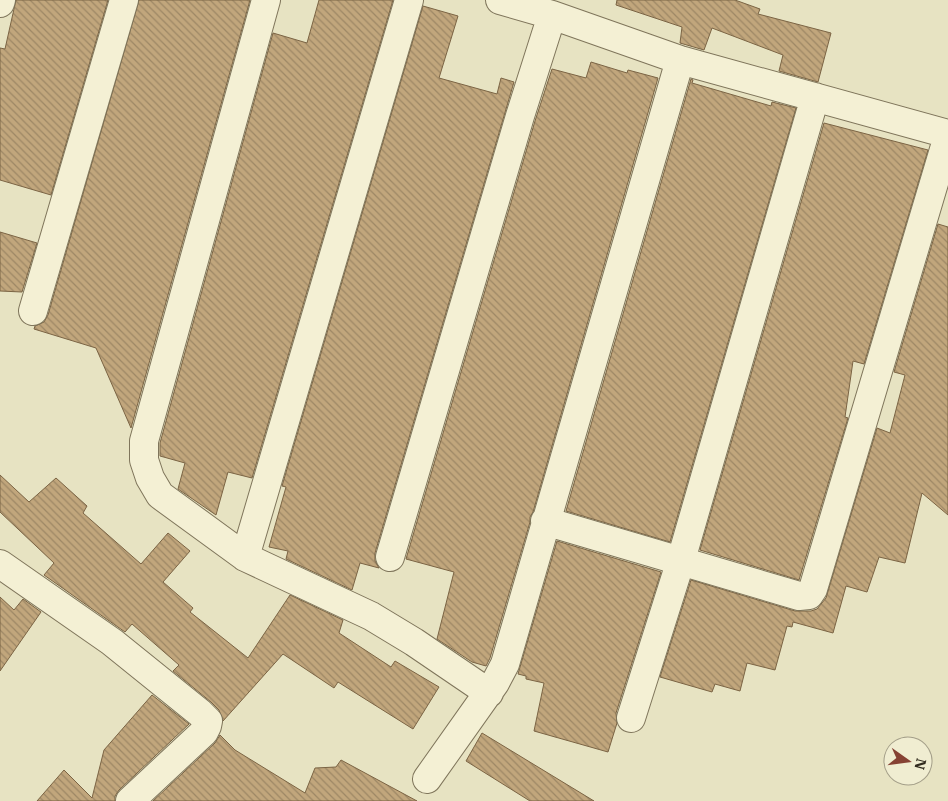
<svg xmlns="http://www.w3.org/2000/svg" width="948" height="801" font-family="'IBM Plex Serif',serif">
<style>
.building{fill:url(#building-back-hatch);stroke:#7b6444}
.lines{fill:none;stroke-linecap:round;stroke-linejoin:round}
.street-casing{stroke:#7f755b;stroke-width:30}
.street{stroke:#f4f0d4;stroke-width:28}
</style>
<defs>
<pattern id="building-back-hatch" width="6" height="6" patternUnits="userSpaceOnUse" patternTransform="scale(1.25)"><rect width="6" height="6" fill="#c1a67c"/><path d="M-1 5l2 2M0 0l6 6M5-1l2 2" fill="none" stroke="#9d8765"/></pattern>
</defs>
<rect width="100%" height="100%" fill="#e7e3c2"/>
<path class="building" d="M 16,0 L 108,0 L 51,195 L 0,180 L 0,48 L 5,49 Z
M 139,0 L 250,0 L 131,428 L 96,348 L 34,329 L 35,326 L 44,322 L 48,315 Z
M 319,0 L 393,0 L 252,478 L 228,472 L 216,515 L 178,489 L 185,463 L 160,456 L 160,443 L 273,33 L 307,43 Z
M 617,0 L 735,0 L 760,9 L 758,14 L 831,33 L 818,82 L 779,71 L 783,55 L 712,28 L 704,50 L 680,43 L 682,27 L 616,5 Z
M 423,6 L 458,16 L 439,78 L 497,94 L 501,78 L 514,82 L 375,553 L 375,561 L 379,568 L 360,563 L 352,590 L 286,559 L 288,551 L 269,547 L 286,487 L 282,486 Z
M 591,62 L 627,73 L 628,70 L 658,78 L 533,512 L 530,517 L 530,522 L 490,658 L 486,666 L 472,662 L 437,639 L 454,572 L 406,559 L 535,121 L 552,69 L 586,78 Z
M 691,79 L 693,80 L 692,83 L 771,106 L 772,102 L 796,108 L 670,542 L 566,511 Z
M 824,123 L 928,150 L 864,364 L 853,361 L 845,417 L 848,418 L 799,580 L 700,550 Z
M 938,224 L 948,227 L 948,515 L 922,493 L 905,563 L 879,557 L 867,592 L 846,586 L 833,633 L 793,622 L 792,627 L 787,626 L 775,670 L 747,663 L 740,691 L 715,684 L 712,692 L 660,677 L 691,580 L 795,611 L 811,611 L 817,609 L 826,598 L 877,428 L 890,433 L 905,375 L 894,372 Z
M 0,232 L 37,243 L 22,292 L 0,291 Z
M 0,475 L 29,502 L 56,478 L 87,506 L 83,513 L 141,564 L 168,533 L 190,551 L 163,582 L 193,608 L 190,612 L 248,658 L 290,595 L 343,620 L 339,633 L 391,667 L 395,661 L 439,687 L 413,729 L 338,682 L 334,688 L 283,654 L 223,721 L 219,710 L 211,702 L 173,671 L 179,665 L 132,624 L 125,632 L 44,575 L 54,563 L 0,512 Z
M 557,541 L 661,572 L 616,713 L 617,723 L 608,752 L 534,731 L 544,683 L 526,679 L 526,676 L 518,674 Z
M 0,597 L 14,610 L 23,599 L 41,612 L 0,671 Z
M 152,695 L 189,724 L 119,790 L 115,796 L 115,801 L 37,801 L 64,770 L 92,798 L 104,750 Z
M 482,733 L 594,801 L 530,801 L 466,761 Z
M 220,735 L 235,750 L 305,793 L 315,768 L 336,767 L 341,760 L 417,801 L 153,801 L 215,743 Z"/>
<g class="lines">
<g class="street-casing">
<path id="street" d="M 266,0 L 144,441 L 144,460 L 150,478 L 160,495 L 245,557 L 371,616 L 414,642 L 489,693
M 500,0 L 552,15 L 680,60 L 948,134
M 0,3 L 1,0
M 33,311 L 124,0
M 545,521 L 799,596 L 809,595 L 813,589 L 948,136
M 245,557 L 409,0
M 390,557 L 520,116 L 552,15
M 0,564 L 112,642 L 200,713 L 208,721 L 207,726 L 204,732 L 130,801
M 631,718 L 681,560 L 815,97
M 427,779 L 495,683 L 505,664 L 680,60"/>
</g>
<use href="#street" class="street"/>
</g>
<g transform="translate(908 761) rotate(104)"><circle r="24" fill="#f0edd1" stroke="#a49f89"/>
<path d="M0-4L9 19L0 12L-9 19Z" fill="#864233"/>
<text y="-8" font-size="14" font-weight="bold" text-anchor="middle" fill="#312b1e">N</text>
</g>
</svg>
